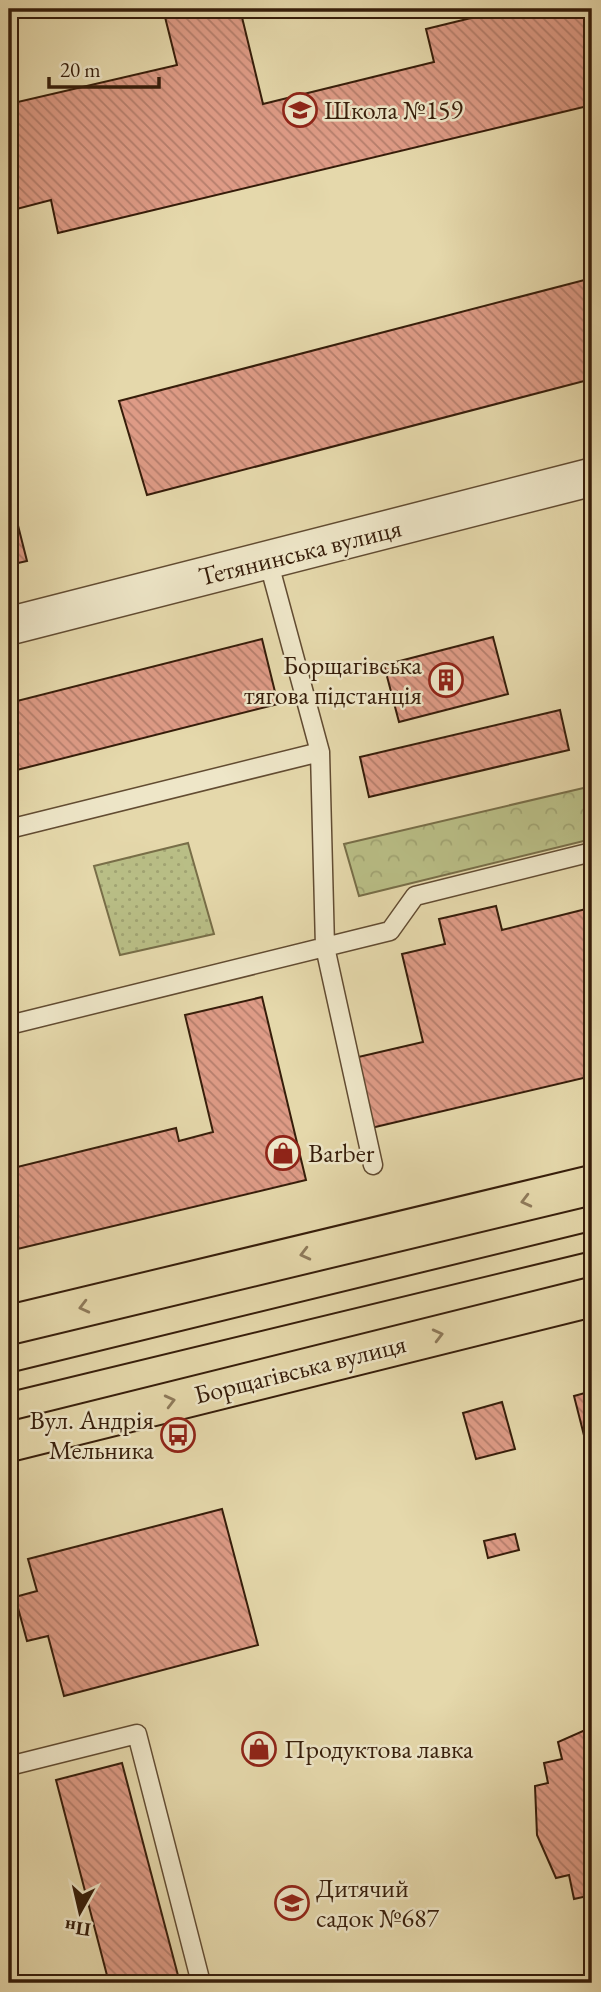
<svg xmlns="http://www.w3.org/2000/svg" width="601" height="1992" font-family="'EB Garamond',serif">
<style>
.grass{fill:url(#grass-dots);stroke:#786e48;stroke-width:2}
.forest{fill:url(#forest-crowns);stroke:#786e48;stroke-width:2}
.building{fill:url(#building-back-hatch);stroke:#361d0a;stroke-width:2}
.lines{fill:none;stroke-linecap:round;stroke-linejoin:round}
.service-casing{stroke:#624c32;stroke-width:21}
.minor-casing{stroke:#624c32;stroke-width:40}
.primary-casing{stroke:#361d0a;stroke-width:42}
.service{stroke:#eee6c8;stroke-width:18}
.minor{stroke:#eee6c8;stroke-width:37}
.primary{stroke:#e5d8ab;stroke-width:38}
.tram{stroke:#361d0a;stroke-width:2}
.oneway{stroke:#8e7a5a}
.labels{text-anchor:middle;dominant-baseline:central;stroke-width:5;stroke-linejoin:round;paint-order:stroke}
.poi-label{font-size:26px;fill:#361d0a;stroke:#eee6c8;text-anchor:start}
.street-label{font-size:26px;fill:#361d0a;stroke:#eee6c8}
</style>
<defs>
<pattern id="grass-dots" width="8" height="8" patternUnits="userSpaceOnUse" patternTransform="scale(1.75)"><rect width="8" height="8" fill="#b9be86"/><path d="M2 2h.1M6 6h.1" fill="none" stroke="#a0a372" stroke-width="1.8" stroke-linecap="round"/></pattern>
<pattern id="forest-crowns" width="20" height="18" patternUnits="userSpaceOnUse" patternTransform="scale(1.75)"><rect width="20" height="18" fill="#b9be86"/><path d="M2 6a3 3 0 1 1 6 0M12 15a3 3 0 1 1 6 0" fill="none" stroke="#a0a372"/></pattern>
<pattern id="building-back-hatch" width="6" height="6" patternUnits="userSpaceOnUse" patternTransform="scale(1.75)"><rect width="6" height="6" fill="#de9b86"/><path d="M-1 5l2 2M0 0l6 6M5-1l2 2" fill="none" stroke="#b57e6c"/></pattern>
</defs>
<rect width="100%" height="100%" fill="#e5d8ab"/>
<filter id="stains"><feTurbulence type="fractalNoise" baseFrequency=".00286" numOctaves="4"/><feColorMatrix values="0 0 0 0 .2 0 0 0 0 .09 0 0 0 0 .02 0 0 0 .5 -.17"/></filter>
<radialGradient id="worn" r=".72"><stop offset=".6" stop-color="#630" stop-opacity="0"/><stop offset="1" stop-color="#630" stop-opacity=".3"/></radialGradient>
<path class="grass" d="M 188,843 L 214,934 L 120,955 L 94,866 Z"/>
<path class="forest" d="M 592,786 L 592,839 L 359,896 L 344,844 Z"/>
<path class="building" d="M 163,9 L 240,9 L 263,104 L 434,62 L 426,29 L 508,9 L 592,9 L 592,105 L 58,233 L 51,200 L 9,211 L 9,104 L 177,65 Z
M 592,278 L 592,379 L 147,495 L 119,401 Z
M 9,490 L 27,561 L 9,565 Z
M 493,637 L 508,694 L 399,722 L 384,665 Z
M 262,639 L 278,704 L 9,772 L 9,703 Z
M 560,710 L 569,750 L 369,797 L 360,757 Z
M 592,883 L 592,1076 L 371,1128 L 354,1058 L 423,1042 L 402,954 L 445,944 L 439,919 L 496,906 L 502,930 L 590,908 L 585,885 Z
M 262,997 L 306,1180 L 9,1251 L 9,1169 L 176,1128 L 179,1141 L 213,1132 L 185,1015 Z
M 592,1391 L 592,1467 L 574,1396 Z
M 502,1402 L 515,1449 L 476,1459 L 463,1413 Z
M 222,1509 L 258,1645 L 64,1696 L 48,1636 L 27,1641 L 15,1597 L 37,1591 L 28,1559 Z
M 515,1534 L 519,1550 L 488,1558 L 484,1541 Z
M 592,1727 L 592,1895 L 574,1899 L 569,1875 L 556,1878 L 537,1835 L 535,1786 L 548,1783 L 544,1763 L 562,1759 L 558,1742 Z
M 122,1763 L 180,1983 L 109,1983 L 56,1780 Z"/>
<g class="lines">
<g class="service-casing">
<path id="service" d="M 320,752 L 325,947 L 373,1165
M 9,829 L 320,752 L 268,560
M 9,1025 L 390,931 L 415,896 L 592,852
M 9,1766 L 137,1734 L 201,1983"/>
</g>
<g class="minor-casing">
<path id="minor" d="M 9,626 L 592,477"/>
</g>
<g class="primary-casing">
<path id="primary" d="M 9,1325 L 592,1185
M 9,1442 L 592,1297"/>
</g>
<use href="#service" class="service"/>
<use href="#minor" class="minor"/>
<use href="#primary" class="primary"/>
<path class="tram" d="M 9,1373 L 592,1231
M 9,1392 L 592,1251"/>
</g>
<defs><path id="oneway-chevron" d="M-2-3.5L2.5 0L-2 3.5" fill="none" stroke-width="1.6" stroke-linecap="round" stroke-linejoin="round" transform="scale(1.75)"/></defs>
<g class="oneway">
<use href="#oneway-chevron" transform="translate(526 1201) rotate(166)"/>
<use href="#oneway-chevron" transform="translate(305 1254) rotate(166)"/>
<use href="#oneway-chevron" transform="translate(84 1307) rotate(166)"/>
<use href="#oneway-chevron" transform="translate(438 1335) rotate(-14)"/>
<use href="#oneway-chevron" transform="translate(170 1401) rotate(-14)"/>
</g>
<defs>
<g id="school-ring" transform="scale(1.75)"><circle r="9.5" fill="#eee6c8" stroke="#8f2418" stroke-width="1.5"/><path d="M0-5L7-2L0 1L-7-2ZM-4 1L0 2.5L4 1V4Q0 6-4 4Z" fill="#8f2418"/></g>
<g id="building-ring" transform="scale(1.75)"><circle r="9.5" fill="#eee6c8" stroke="#8f2418" stroke-width="1.5"/><path d="M-4-6H4V6H1V3H-1V6H-4ZM-2.5-4.3h1.7v1.8h-1.7ZM.8-4.3h1.7v1.8H.8ZM-2.5-1h1.7V.8h-1.7ZM.8-1h1.7V.8H.8Z" fill="#8f2418"/></g>
<g id="shop-ring" transform="scale(1.75)"><circle r="9.5" fill="#eee6c8" stroke="#8f2418" stroke-width="1.5"/><path d="M-5-2.5h2.3a2.7 3.5 0 0 1 5.4 0H5L5.5 6h-11ZM-1.5-2.5h3a1.5 2.3 0 0 0-3 0Z" fill="#8f2418"/></g>
<g id="bus-ring" transform="scale(1.75)"><circle r="9.5" fill="#eee6c8" stroke="#8f2418" stroke-width="1.5"/><path d="M-5-6H5V4H4V6H2V4H-2V6H-4V4H-5ZM-3.5-4V0h7V-4ZM-3.5 1.2v1.5H-2V1.2ZM2 1.2v1.5H3.5V1.2Z" fill="#8f2418"/></g>
</defs>
<g fill-rule="evenodd">
<use href="#school-ring" x="300" y="110"/>
<use href="#building-ring" x="446" y="680"/>
<use href="#shop-ring" x="283" y="1153"/>
<use href="#bus-ring" x="178" y="1435"/>
<use href="#shop-ring" x="259" y="1749"/>
<use href="#school-ring" x="292" y="1903"/>
</g>
<g class="labels">
<g class="poi-label">
<text x="324" y="110">Школа №159</text>
<text x="422" y="665" text-anchor="end">Борщагівська<tspan x="422" dy="30">тягова підстанція</tspan></text>
<text x="308" y="1153">Barber</text>
<text x="154" y="1420" text-anchor="end">Вул. Андрія<tspan x="154" dy="30">Мельника</tspan></text>
<text x="284" y="1749">Продуктова лавка</text>
<text x="316" y="1888">Дитячий<tspan x="316" dy="30">садок №687</tspan></text>
</g>
<g class="street-label">
<text transform="translate(300 552) rotate(-14)">Тетянинська вулиця</text>
<text transform="translate(300 1369) rotate(-14)">Борщагівська вулиця</text>
</g>
</g>
<rect width="601" height="1992" fill="none" stroke="#e5d8ab" stroke-width="35"/>
<rect x="10" y="10" width="580" height="1971" fill="none" stroke="#361d0a" stroke-width="3.5"/>
<rect x="18" y="18" width="566" height="1957" fill="none" stroke="#361d0a" stroke-width="2"/>
<g transform="translate(80 1912) rotate(188)" stroke="#eee6c8" stroke-width="5" paint-order="stroke">
<path d="M0-5L12 26L0 18L-12 26Z" fill="#361d0a"/>
<text y="-10" font-size="19" font-weight="bold" text-anchor="middle" fill="#361d0a">Пн</text>
</g>
<path d="M49 77v10h110v-10" fill="none" stroke="#361d0a" stroke-width="3.5"/>
<text x="60" y="77" font-size="21" fill="#361d0a" stroke="#eee6c8" stroke-width="5" paint-order="stroke">20 m</text>
<rect width="100%" height="100%" filter="url(#stains)"/>
<rect width="100%" height="100%" fill="url(#worn)"/>
</svg>
